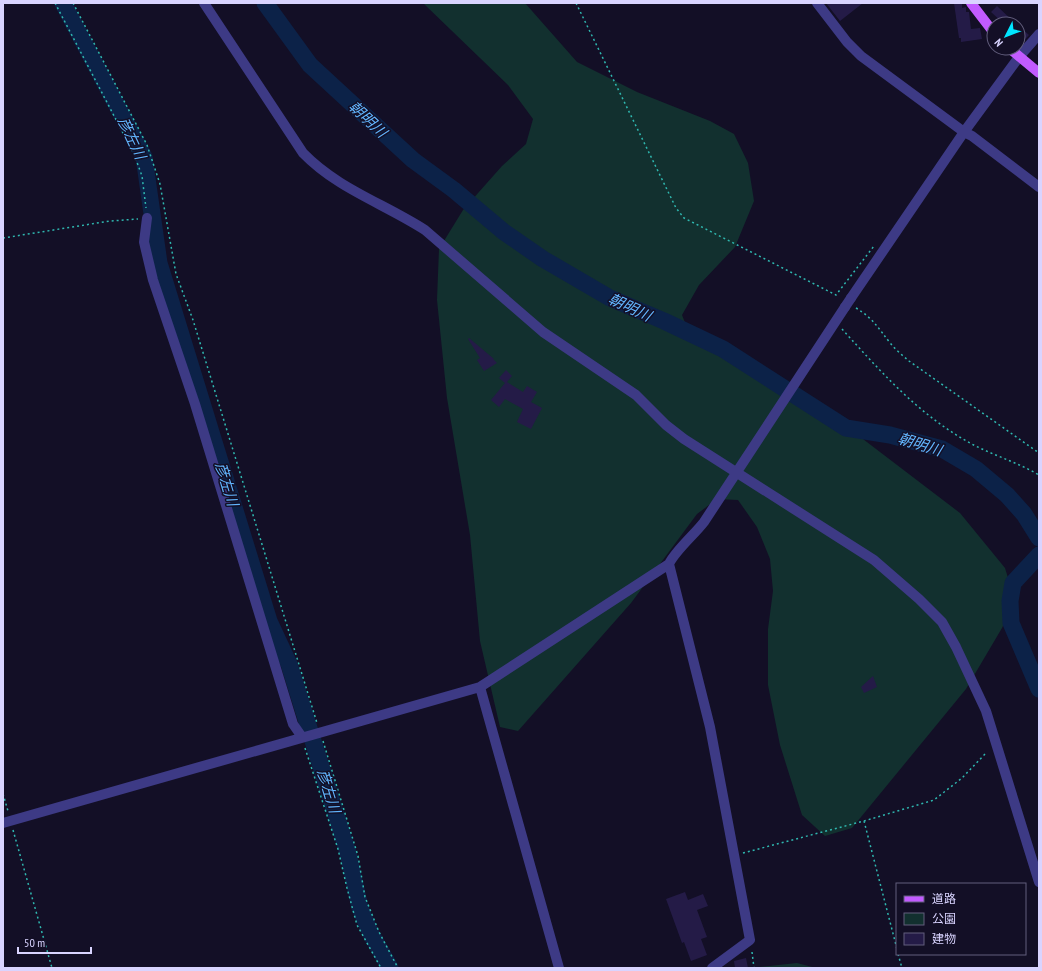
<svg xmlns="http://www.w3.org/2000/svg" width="1042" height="971" font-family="'PT Sans Narrow','Noto Sans JP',sans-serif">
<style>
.green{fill:#12302f}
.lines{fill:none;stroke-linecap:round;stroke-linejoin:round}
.river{stroke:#0c2248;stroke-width:17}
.building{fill:#241b47}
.path{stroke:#2fb8b0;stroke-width:1.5;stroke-dasharray:2 3;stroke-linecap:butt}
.minor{stroke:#3d3a85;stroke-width:10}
.major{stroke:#c25bff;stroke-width:10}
.minor-bridge{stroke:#3d3a85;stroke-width:10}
.labels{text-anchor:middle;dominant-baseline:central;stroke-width:3;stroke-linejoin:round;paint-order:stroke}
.water-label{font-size:15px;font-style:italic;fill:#62b6ff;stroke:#130f26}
</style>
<rect width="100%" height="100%" fill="#130f26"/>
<path class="green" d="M 423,3 L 525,3 L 577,62 L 637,92 L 710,121 L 734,134 L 748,163 L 754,201 L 735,247 L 699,285 L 682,315 L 689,333 L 730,363 L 763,376 L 859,436 L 960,513 L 1005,568 L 1015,601 L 1002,628 L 966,689 L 852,828 L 825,836 L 802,815 L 780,745 L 768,685 L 768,629 L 773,591 L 770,559 L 757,527 L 738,500 L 717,499 L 697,514 L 631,603 L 518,731 L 500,727 L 480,641 L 470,535 L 447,398 L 437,300 L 439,249 L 463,210 L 502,166 L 526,144 L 533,119 L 508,85 Z
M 797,963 L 816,968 L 749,968 Z"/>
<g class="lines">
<path class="river" d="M 63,3 L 144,157 L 159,263 L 269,621 L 289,664 L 348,853 L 360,908 L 371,934 L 390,968
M 265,3 L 310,65 L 413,160 L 454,190 L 504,232 L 543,259 L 610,298 L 664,321 L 723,349 L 846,428 L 890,435 L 942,449 L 976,469 L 1007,495 L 1024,514 L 1039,538
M 1039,555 L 1013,583 L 1010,601 L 1011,623 L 1039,689"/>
</g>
<path class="building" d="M 826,3 L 863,3 L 840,21 Z
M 954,3 L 962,3 L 962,8 L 966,7 L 966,12 L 969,12 L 971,29 L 980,28 L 982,39 L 961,42 L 961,38 L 959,38 Z
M 997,6 L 1016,24 L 1004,24 L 991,12 Z
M 1018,25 L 1029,35 L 1018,47 Z
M 469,338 L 494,359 L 493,359 L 497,363 L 484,371 L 477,360 L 480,358 L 468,339 Z
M 506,370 L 512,376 L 507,382 L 523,392 L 527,386 L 537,392 L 531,402 L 542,408 L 531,429 L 517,422 L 523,409 L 505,399 L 499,407 L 491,400 L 505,383 L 499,378 Z
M 873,676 L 877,687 L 864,693 L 861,687 Z
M 685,892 L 688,900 L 703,894 L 708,906 L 697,910 L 707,937 L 701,939 L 707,955 L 691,961 L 684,942 L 682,943 L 666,899 Z
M 746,958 L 748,968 L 735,968 L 734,961 Z"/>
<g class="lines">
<path class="path" d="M 55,3 L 134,154 L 142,176 L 146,208
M 73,3 L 147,145 L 160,184 L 176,274 L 193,320 L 317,723
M 576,3 L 676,208 L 684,218 L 836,295 L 874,246
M 3,238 L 110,221 L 138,219
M 856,308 C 874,319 878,328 891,344 C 896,350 903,356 909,361 L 1039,453
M 842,329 C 881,372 919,415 970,443 C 992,455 1017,462 1039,475
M 323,741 L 358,856 L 365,897 L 379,932 L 398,968
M 305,748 L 338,849 L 347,888 L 357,925 L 381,968
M 3,794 L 8,811
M 864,821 L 897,949
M 13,830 L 52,968
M 743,853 L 864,821 L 934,800 L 962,778 L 987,752
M 752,952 L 754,968
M 898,954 L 902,968"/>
<path class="minor" d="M 204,3 L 303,153 C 338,189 383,203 425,230 L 543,332 L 636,395 L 666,425 L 684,439 L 874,560 L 919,599 L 942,622 L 956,647 L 986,711 L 1039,882
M 817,3 L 847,42 L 861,56 L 964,132 L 972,136 L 1039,187
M 147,218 L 144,242 L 153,280 L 195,404 L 293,724 L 302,737
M 851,298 L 964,132 L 1019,57 L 1039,34
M 669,564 L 710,727 L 750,940 L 712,968
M 480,687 L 559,968
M 3,823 L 480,687 L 669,564 C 675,551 694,535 704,522 L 845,307"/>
<path class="major" d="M 971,3 L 994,33
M 1009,48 L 1039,73"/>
<path class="minor-bridge" d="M 845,307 L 851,298"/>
</g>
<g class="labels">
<g class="water-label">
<text transform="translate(368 119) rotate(43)">朝明川</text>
<text transform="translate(132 138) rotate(65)">彦左川</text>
<text transform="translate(630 307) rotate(25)">朝明川</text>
<text transform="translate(920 444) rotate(17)">朝明川</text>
<text transform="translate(227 484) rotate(73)">彦左川</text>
<text transform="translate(329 791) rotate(73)">彦左川</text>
</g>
</g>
<rect width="1042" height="971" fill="none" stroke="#d9d4ff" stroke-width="8"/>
<rect x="896" y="883" width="130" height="72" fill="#130f26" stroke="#625e7d"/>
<rect x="904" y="896" width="20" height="6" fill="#c25bff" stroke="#625e7d"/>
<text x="932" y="903" font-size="12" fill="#d9d4ff">道路</text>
<rect x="904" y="913" width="20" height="12" fill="#12302f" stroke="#625e7d"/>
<text x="932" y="923" font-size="12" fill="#d9d4ff">公園</text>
<rect x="904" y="933" width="20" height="12" fill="#241b47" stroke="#625e7d"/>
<text x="932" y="943" font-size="12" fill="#d9d4ff">建物</text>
<g transform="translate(1006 36) rotate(228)"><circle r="19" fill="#130f26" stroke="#625e7d"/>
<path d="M0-3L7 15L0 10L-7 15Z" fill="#00e5ff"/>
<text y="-6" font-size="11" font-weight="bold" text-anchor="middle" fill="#d9d4ff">N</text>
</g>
<path d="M18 947v6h73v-6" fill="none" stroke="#d9d4ff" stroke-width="2"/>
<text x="24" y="947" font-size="12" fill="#d9d4ff" stroke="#130f26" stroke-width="3" paint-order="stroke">50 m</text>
</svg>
